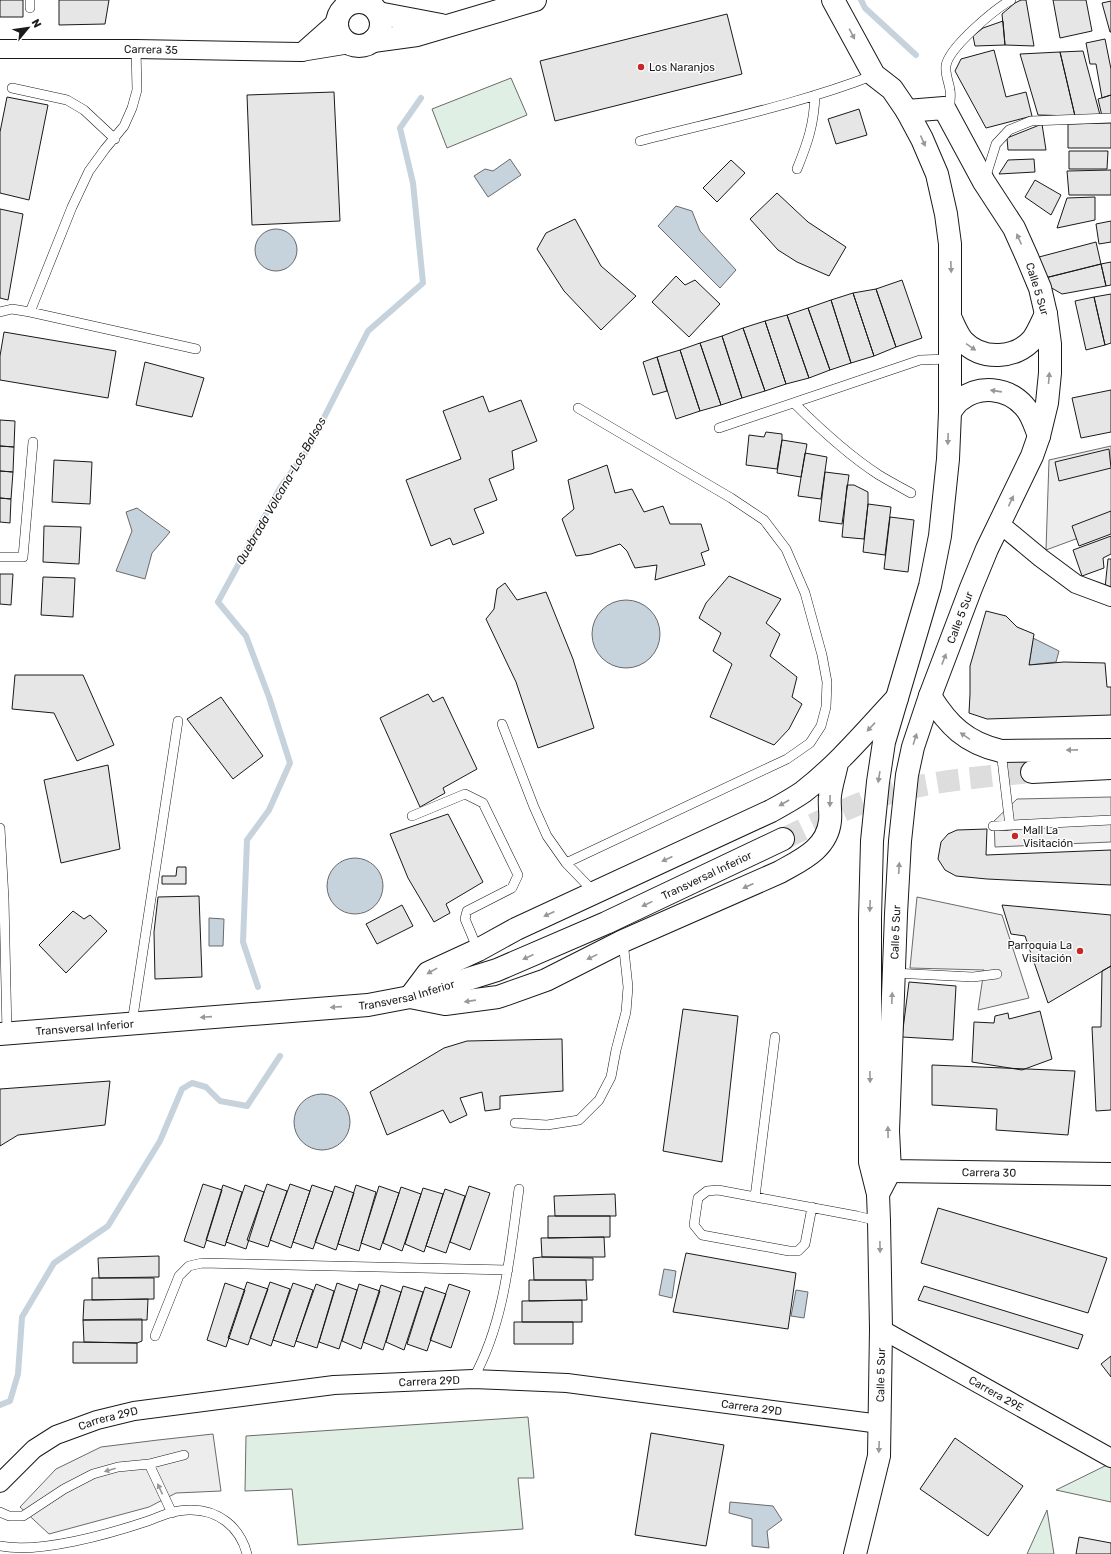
<svg xmlns="http://www.w3.org/2000/svg" width="1111" height="1554" font-family="Rubik,sans-serif">
<style>
.green{fill:#e0efe3;stroke:#6a6a6a}
.parking{fill:#ededed;stroke:#6a6a6a}
.water{fill:#c6d2dc;stroke:#6a6a6a}
.lines{fill:none;stroke-linecap:round;stroke-linejoin:round}
.stream{stroke:#c6d2dc;stroke-width:6}
.building{fill:#e6e6e6;stroke:#1a1a1a}
.secondary-tunnel{stroke:#ddd;stroke-width:22;stroke-dasharray:22 11;stroke-linecap:butt}
.service-casing{stroke:#1a1a1a;stroke-width:10}
.minor-casing{stroke:#1a1a1a;stroke-width:20}
.tertiary-casing{stroke:#1a1a1a;stroke-width:24}
.secondary-casing{stroke:#1a1a1a;stroke-width:24}
.service{stroke:#fff;stroke-width:9}
.minor{stroke:#fff;stroke-width:18}
.tertiary{stroke:#fff;stroke-width:22}
.secondary{stroke:#fff;stroke-width:22}
.oneway{fill:#989898}
.poi-dot{fill:#c62828;stroke:#fff;stroke-width:1.5}
.labels{text-anchor:middle;dominant-baseline:central;stroke-width:3;stroke-linejoin:round;paint-order:stroke}
.street-label{font-size:11px;fill:#1a1a1a;stroke:#fff}
.poi-label{font-size:11px;fill:#1a1a1a;stroke:#fff;text-anchor:start}
.water-label{font-size:12px;font-style:italic;fill:#1a1a1a;stroke:#fff}
</style>
<rect width="100%" height="100%" fill="#fff"/>
<path class="green" d="M 511,78 L 527,115 L 447,148 L 432,109 Z
M 528,1417 L 534,1478 L 518,1478 L 523,1529 L 298,1545 L 292,1489 L 245,1491 L 246,1436 Z
M 1111,1463 L 1111,1502 L 1056,1490 Z
M 1047,1510 L 1054,1554 L 1027,1554 Z"/>
<path class="parking" d="M 1111,446 L 1111,526 L 1046,550 L 1049,460 Z
M 1111,797 L 1111,842 L 995,847 L 994,821 L 1017,799 Z
M 917,897 L 1002,915 L 1029,998 L 978,1010 L 984,970 L 910,968 Z
M 213,1434 L 221,1491 L 176,1493 L 149,1507 L 49,1534 L 20,1507 L 56,1469 L 101,1447 L 158,1440 Z"/>
<path class="water" d="M 510,159 L 521,175 L 488,197 L 474,176 L 485,169 L 493,171 Z
M 676,206 L 692,211 L 700,231 L 736,270 L 720,288 L 658,226 Z
M255 250a21 21 0 1 1 42 0a21 21 0 1 1-42 0Z
M 137,508 L 170,532 L 152,553 L 145,579 L 116,571 L 132,531 L 126,512 Z
M592 634a34 34 0 1 1 68 0a34 34 0 1 1-68 0Z
M 1033,638 L 1059,651 L 1056,662 L 1029,665 Z
M327 886a28 28 0 1 1 56 0a28 28 0 1 1-56 0Z
M 209,918 L 224,919 L 223,946 L 209,946 Z
M294 1122a28 28 0 1 1 56 0a28 28 0 1 1-56 0Z
M 664,1269 L 676,1271 L 672,1298 L 659,1295 Z
M 796,1290 L 808,1292 L 804,1318 L 791,1316 Z
M 730,1502 L 773,1506 L 782,1520 L 767,1531 L 769,1548 L 752,1546 L 752,1519 L 729,1513 Z"/>
<g class="lines">
<path class="stream" d="M 861,0 L 865,8 L 916,55
M 258,987 L 243,942 L 247,840 L 269,810 L 290,763 L 269,697 L 246,636 L 218,602 L 280,488 L 308,449 L 368,331 L 423,283 L 413,183 L 400,128 L 421,98
M 0,1405 L 10,1401 L 18,1374 L 22,1317 L 54,1263 L 108,1226 L 160,1141 L 182,1089 L 192,1083 L 206,1087 L 220,1101 L 247,1106 L 280,1056"/>
</g>
<path class="building" d="M 0,0 L 23,0 L 23,17 L 0,17 Z
M 59,0 L 109,0 L 105,24 L 59,25 Z
M 1021,0 L 1026,0 L 1034,46 L 1005,45 L 1002,14 L 1015,3 Z
M 1053,0 L 1086,0 L 1092,31 L 1060,38 Z
M 1111,1 L 1111,32 L 1110,32 L 1102,3 Z
M 727,14 L 742,74 L 555,121 L 540,61 Z
M 1003,21 L 1005,45 L 975,46 L 973,36 L 983,28 Z
M 1105,39 L 1111,69 L 1111,95 L 1102,98 L 1096,64 L 1090,64 L 1086,43 Z
M 994,50 L 1006,97 L 1026,92 L 1032,116 L 986,128 L 955,71 L 961,59 Z
M 1083,51 L 1100,115 L 1075,116 L 1060,52 Z
M 1060,52 L 1075,116 L 1038,115 L 1020,54 Z
M 334,92 L 340,221 L 252,225 L 247,95 Z
M 1111,95 L 1111,115 L 1102,116 L 1098,99 Z
M 7,97 L 48,105 L 29,200 L 0,193 L 0,132 Z
M 859,109 L 867,135 L 836,144 L 828,119 Z
M 1111,123 L 1111,148 L 1068,148 L 1068,124 Z
M 1042,124 L 1046,150 L 1008,150 L 1007,138 Z
M 1069,151 L 1108,151 L 1107,169 L 1069,169 Z
M 1034,159 L 1035,172 L 999,174 L 1008,160 Z
M 731,160 L 745,173 L 717,202 L 703,188 Z
M 1111,170 L 1111,195 L 1069,195 L 1067,171 Z
M 1035,180 L 1061,195 L 1051,215 L 1025,197 Z
M 777,193 L 808,222 L 846,247 L 829,276 L 797,262 L 778,250 L 750,219 Z
M 1095,197 L 1095,220 L 1057,228 L 1067,198 Z
M 0,209 L 23,214 L 8,300 L 0,298 Z
M 575,219 L 601,266 L 636,296 L 601,330 L 564,291 L 537,249 L 546,233 Z
M 1111,221 L 1111,242 L 1099,244 L 1096,224 Z
M 1096,242 L 1101,264 L 1045,278 L 1039,257 Z
M 1111,262 L 1111,285 L 1106,286 L 1101,264 Z
M 1101,264 L 1106,286 L 1062,294 L 1050,287 L 1045,278 Z
M 676,276 L 685,285 L 695,280 L 720,304 L 689,337 L 652,302 Z
M 902,280 L 922,338 L 896,347 L 876,289 Z
M 876,289 L 896,347 L 874,356 L 853,293 Z
M 853,293 L 874,356 L 851,363 L 831,300 Z
M 1111,294 L 1111,343 L 1105,345 L 1094,297 Z
M 1094,297 L 1105,345 L 1086,350 L 1075,301 Z
M 831,300 L 851,363 L 830,370 L 808,308 Z
M 808,308 L 830,370 L 809,378 L 787,315 Z
M 787,315 L 809,378 L 786,384 L 765,321 Z
M 765,321 L 786,384 L 765,391 L 743,328 Z
M 743,328 L 765,391 L 742,398 L 722,336 Z
M 4,332 L 116,351 L 108,398 L 0,380 L 0,356 Z
M 722,336 L 742,398 L 721,405 L 700,343 Z
M 700,343 L 721,405 L 700,411 L 680,350 Z
M 680,350 L 700,411 L 676,419 L 657,357 Z
M 657,357 L 667,391 L 653,395 L 643,362 Z
M 145,362 L 204,378 L 192,417 L 136,405 Z
M 1111,390 L 1111,432 L 1081,438 L 1072,398 Z
M 483,396 L 489,412 L 521,400 L 537,441 L 512,451 L 514,469 L 489,479 L 497,500 L 474,509 L 484,533 L 453,545 L 450,538 L 431,546 L 406,480 L 461,459 L 443,411 Z
M 0,420 L 15,421 L 14,447 L 0,446 Z
M 766,432 L 782,434 L 782,440 L 777,469 L 746,465 L 749,435 L 764,437 Z
M 782,440 L 807,444 L 801,477 L 777,473 Z
M 0,446 L 14,447 L 13,472 L 0,471 Z
M 1109,449 L 1111,468 L 1059,481 L 1055,462 Z
M 805,453 L 827,457 L 821,499 L 798,496 Z
M 54,460 L 92,462 L 90,504 L 52,502 Z
M 607,465 L 615,493 L 632,489 L 644,512 L 663,506 L 670,524 L 701,524 L 709,550 L 701,553 L 705,565 L 655,580 L 657,565 L 635,568 L 627,551 L 620,544 L 591,554 L 576,556 L 562,519 L 574,509 L 568,480 Z
M 0,471 L 13,472 L 11,499 L 0,498 Z
M 825,472 L 849,475 L 842,524 L 819,521 Z
M 847,485 L 854,485 L 868,492 L 868,504 L 864,539 L 842,537 Z
M 0,498 L 11,499 L 10,523 L 0,522 Z
M 868,504 L 891,507 L 885,555 L 863,552 Z
M 1111,511 L 1111,534 L 1079,546 L 1072,526 Z
M 890,517 L 914,520 L 908,572 L 884,569 Z
M 44,526 L 81,527 L 79,564 L 43,562 Z
M 1111,536 L 1111,554 L 1103,558 L 1104,568 L 1082,576 L 1073,550 Z
M 1108,559 L 1111,559 L 1111,587 L 1105,588 Z
M 0,574 L 13,574 L 11,605 L 0,604 Z
M 729,576 L 781,599 L 766,623 L 780,634 L 770,656 L 797,677 L 792,697 L 802,704 L 789,729 L 774,745 L 710,717 L 732,664 L 713,651 L 721,633 L 699,618 L 706,603 Z
M 43,577 L 75,578 L 73,617 L 41,615 Z
M 505,583 L 517,600 L 546,592 L 573,659 L 594,728 L 538,748 L 516,682 L 486,619 L 494,609 L 497,589 Z
M 986,611 L 1006,616 L 1017,627 L 1034,634 L 1029,665 L 1064,662 L 1105,663 L 1107,687 L 1111,687 L 1111,715 L 987,719 L 969,713 L 970,694 L 970,666 Z
M 15,675 L 83,675 L 114,745 L 77,761 L 54,713 L 12,709 Z
M 428,694 L 433,702 L 443,697 L 477,769 L 443,788 L 445,793 L 420,807 L 380,718 Z
M 221,697 L 263,756 L 233,779 L 187,719 Z
M 108,765 L 120,849 L 61,863 L 44,780 Z
M 448,814 L 483,882 L 446,904 L 450,913 L 434,922 L 408,878 L 390,834 Z
M 987,829 L 986,855 L 1111,850 L 1111,885 L 987,879 L 956,876 L 945,870 L 938,859 L 941,842 L 948,834 L 957,830 Z
M 177,867 L 186,867 L 186,884 L 162,884 L 162,876 L 176,876 Z
M 199,896 L 202,977 L 155,979 L 154,932 L 158,897 Z
M 402,905 L 413,926 L 377,944 L 366,924 Z
M 1002,905 L 1111,915 L 1111,966 L 1048,1003 L 1025,936 L 1011,934 Z
M 73,911 L 84,919 L 90,915 L 107,931 L 66,973 L 39,945 Z
M 1111,966 L 1111,1110 L 1096,1111 L 1092,1027 L 1101,1027 L 1102,971 Z
M 909,982 L 956,986 L 953,1040 L 902,1037 Z
M 683,1009 L 738,1016 L 722,1162 L 663,1151 Z
M 1040,1011 L 1052,1059 L 1022,1070 L 972,1062 L 974,1022 L 994,1023 L 995,1016 L 1008,1013 L 1009,1019 Z
M 562,1039 L 563,1091 L 500,1096 L 500,1109 L 485,1111 L 482,1092 L 460,1098 L 467,1115 L 450,1123 L 443,1110 L 387,1135 L 370,1092 L 444,1048 L 467,1041 Z
M 932,1065 L 1075,1071 L 1068,1135 L 996,1130 L 997,1109 L 932,1105 Z
M 110,1081 L 105,1125 L 18,1135 L 0,1146 L 0,1089 Z
M 203,1184 L 222,1190 L 204,1248 L 184,1241 Z
M 267,1184 L 287,1191 L 268,1247 L 247,1240 Z
M 290,1184 L 310,1191 L 291,1248 L 270,1240 Z
M 223,1185 L 242,1192 L 225,1246 L 206,1240 Z
M 245,1185 L 264,1192 L 246,1249 L 226,1242 Z
M 312,1185 L 333,1192 L 313,1249 L 293,1242 Z
M 356,1185 L 376,1192 L 359,1251 L 338,1244 Z
M 335,1186 L 354,1193 L 336,1250 L 315,1242 Z
M 379,1186 L 399,1193 L 380,1250 L 361,1243 Z
M 469,1186 L 490,1193 L 470,1250 L 450,1242 Z
M 401,1187 L 421,1194 L 402,1251 L 383,1243 Z
M 423,1188 L 443,1194 L 424,1252 L 405,1244 Z
M 445,1189 L 465,1196 L 446,1253 L 426,1246 Z
M 615,1194 L 616,1216 L 555,1216 L 554,1196 Z
M 938,1208 L 1107,1258 L 1088,1313 L 921,1263 Z
M 548,1216 L 610,1216 L 610,1237 L 548,1238 Z
M 604,1237 L 605,1257 L 542,1257 L 541,1238 Z
M 686,1253 L 796,1273 L 788,1329 L 673,1312 Z
M 159,1256 L 159,1277 L 99,1278 L 98,1258 Z
M 542,1257 L 593,1258 L 593,1280 L 534,1280 L 533,1258 Z
M 92,1278 L 154,1278 L 154,1299 L 92,1300 Z
M 529,1280 L 586,1280 L 587,1300 L 529,1301 Z
M 247,1282 L 268,1289 L 248,1345 L 228,1338 Z
M 270,1282 L 290,1289 L 271,1346 L 250,1338 Z
M 225,1283 L 245,1290 L 226,1347 L 207,1340 Z
M 293,1283 L 313,1290 L 294,1347 L 273,1340 Z
M 337,1283 L 357,1290 L 339,1349 L 319,1342 Z
M 316,1284 L 334,1291 L 317,1348 L 296,1341 Z
M 359,1284 L 380,1291 L 361,1349 L 342,1341 Z
M 449,1284 L 470,1291 L 451,1348 L 430,1340 Z
M 381,1285 L 401,1292 L 383,1350 L 363,1342 Z
M 403,1286 L 423,1292 L 404,1350 L 386,1342 Z
M 924,1286 L 1083,1335 L 1078,1349 L 918,1300 Z
M 425,1287 L 446,1294 L 427,1351 L 407,1344 Z
M 148,1299 L 147,1320 L 83,1320 L 84,1300 Z
M 582,1300 L 582,1322 L 522,1322 L 522,1301 Z
M 142,1319 L 142,1341 L 137,1343 L 84,1342 L 83,1320 Z
M 514,1322 L 573,1322 L 573,1344 L 514,1344 Z
M 73,1342 L 137,1343 L 137,1363 L 73,1363 Z
M 1111,1356 L 1111,1377 L 1101,1364 Z
M 651,1433 L 724,1445 L 706,1546 L 635,1535 Z
M 955,1438 L 1023,1486 L 988,1536 L 920,1489 Z
M 1079,1537 L 1111,1543 L 1111,1554 L 1076,1554 Z"/>
<g class="lines">
<path class="secondary-tunnel" d="M 783,839 C 817,823 851,805 887,794 C 934,780 983,777 1032,772"/>
<g class="service-casing">
<path id="service" d="M 30,8 L 30,0
M 12,88 L 67,100 L 84,110 L 115,139
M 944,108 L 950,103 C 950,99 951,94 950,90 C 949,82 945,75 946,66 C 948,48 995,9 1011,0
M 640,141 C 717,121 800,104 874,75
M 797,169 C 808,142 814,124 815,95
M 985,179 L 996,144 L 1009,130 L 1031,121 L 1111,118
M 0,312 L 12,309 L 30,312 L 72,207 L 89,171 L 105,149 L 124,126 L 132,108 L 137,90 L 136,49
M 30,312 L 196,349
M 794,403 C 820,429 848,455 879,475 C 889,481 900,487 911,493
M 719,428 L 920,360 L 949,359
M 0,557 L 23,557 L 33,442
M 502,724 L 534,807 L 547,836 L 566,863 L 594,892
M 1001,751 L 1010,826
M 412,816 L 465,794 L 483,803 L 518,875 L 512,888 L 467,911 L 465,919 L 478,950
M 993,826 L 1111,820
M 0,828 L 4,899 L 7,1033
M 566,863 L 787,759 L 810,743 L 821,726 L 826,707 L 827,682 L 822,655 L 805,593 L 786,549 L 764,520 L 731,498 L 578,408
M 893,973 L 973,977 L 997,974
M 132,1023 L 178,721
M 515,1123 L 547,1125 L 579,1120 L 599,1100 L 611,1077 L 616,1050 L 626,1012 L 628,987 L 623,941
M 755,1197 L 775,1037
M 812,1207 L 805,1244 L 798,1251 L 789,1251 L 702,1235 L 694,1225 L 698,1198 L 707,1191 L 718,1190 L 857,1216 L 878,1221
M 155,1336 L 179,1276 L 189,1266 L 202,1263 L 508,1270
M 473,1379 C 505,1322 510,1253 519,1189
M 149,1464 L 172,1513
M 0,1512 L 9,1516 L 23,1516 L 64,1489 L 93,1474 L 118,1467 L 149,1464 L 184,1455
M 0,1546 C 39,1554 109,1534 148,1521 C 161,1516 175,1510 189,1510 C 218,1509 240,1527 247,1554"/>
</g>
<g class="minor-casing">
<g id="minor">
<path id="s1" d="M 0,49 L 136,49 L 301,52 L 350,44"/>
<path d="M 302,52 L 337,21"/>
<path d="M 1000,524 L 1041,558 L 1076,584 L 1111,597"/>
<path id="s2" d="M 881,1329 L 1111,1458"/>
<path id="s3" d="M 0,1483 L 34,1449 L 56,1435 L 97,1420 L 134,1411 L 334,1385 L 473,1379 L 567,1383 L 880,1424"/>
</g>
</g>
<g class="tertiary-casing">
<g id="tertiary">
<path d="M 833,0 L 874,75 L 892,89 L 907,111 L 922,139 L 937,174 L 946,214 L 950,244 L 950,412 L 948,459 L 940,536 L 930,586 L 884,742 L 878,782 L 872,841 L 870,918 L 870,1162 L 878,1194 L 879,1221 L 881,1329 L 879,1456 L 855,1554"/>
<circle cx="359" cy="24" r="22"/>
<path d="M 378,13 L 441,25"/>
<path d="M 373,41 L 417,35 L 535,0"/>
<path d="M 950,317 C 954,325 957,334 963,341 C 982,361 1016,359 1033,339 C 1038,332 1042,322 1046,314"/>
<path d="M 950,412 C 953,408 956,403 960,400 C 979,385 1007,387 1024,406 C 1032,414 1035,426 1039,436"/>
<path id="s4" d="M 877,1166 L 890,1171 L 1111,1174"/>
<path id="s5" d="M 878,1194 L 890,1171 L 888,1131 L 896,914 L 900,841 L 907,775 L 913,747 L 930,696 L 971,588 L 987,549 L 1032,456 L 1039,436 L 1047,403 L 1050,373 L 1050,344 L 1046,314 L 1040,288 L 1027,257 L 1014,228 L 984,182 L 944,108 L 907,111"/>
</g>
</g>
<g class="secondary-casing">
<g id="secondary">
<path d="M 930,696 C 948,725 966,743 1001,751 L 1111,750"/>
<path d="M 837,763 C 835,774 831,785 830,796 C 829,804 831,813 830,821 C 827,849 801,860 780,872 L 623,941 L 546,980 L 498,997 L 445,1004 L 410,997 L 428,973 L 478,950 L 516,929 L 771,811 C 782,805 793,799 803,792 C 838,765 867,730 897,698"/>
<path d="M 1032,772 L 1111,768"/>
<path id="s6" d="M 0,1034 L 368,1005 L 410,997 L 497,970 L 606,923 L 783,839"/>
</g>
</g>
<use href="#service" class="service"/>
<use href="#minor" class="minor"/>
<use href="#tertiary" class="tertiary"/>
<use href="#secondary" class="secondary"/>
</g>
<defs><path id="oneway-solid" d="M-6-.8H1V-3.2L6.5 0L1 3.2V.8H-6Z"/></defs>
<g class="oneway">
<use href="#oneway-solid" transform="translate(852 34) rotate(62)"/>
<use href="#oneway-solid" transform="translate(923 141) rotate(66)"/>
<use href="#oneway-solid" transform="translate(1019 239) rotate(-114)"/>
<use href="#oneway-solid" transform="translate(951 267) rotate(88)"/>
<use href="#oneway-solid" transform="translate(971 347) rotate(35)"/>
<use href="#oneway-solid" transform="translate(1049 378) rotate(-85)"/>
<use href="#oneway-solid" transform="translate(996 391) rotate(-172)"/>
<use href="#oneway-solid" transform="translate(948 439) rotate(92)"/>
<use href="#oneway-solid" transform="translate(1011 501) rotate(-65)"/>
<use href="#oneway-solid" transform="translate(944 659) rotate(-69)"/>
<use href="#oneway-solid" transform="translate(871 727) rotate(133)"/>
<use href="#oneway-solid" transform="translate(965 736) rotate(-146)"/>
<use href="#oneway-solid" transform="translate(915 739) rotate(-72)"/>
<use href="#oneway-solid" transform="translate(1072 750) rotate(179)"/>
<use href="#oneway-solid" transform="translate(879 777) rotate(99)"/>
<use href="#oneway-solid" transform="translate(830 801) rotate(91)"/>
<use href="#oneway-solid" transform="translate(784 803) rotate(150)"/>
<use href="#oneway-solid" transform="translate(667 859) rotate(155)"/>
<use href="#oneway-solid" transform="translate(899 868) rotate(-87)"/>
<use href="#oneway-solid" transform="translate(748 886) rotate(156)"/>
<use href="#oneway-solid" transform="translate(647 904) rotate(154)"/>
<use href="#oneway-solid" transform="translate(870 906) rotate(92)"/>
<use href="#oneway-solid" transform="translate(549 914) rotate(155)"/>
<use href="#oneway-solid" transform="translate(528 957) rotate(156)"/>
<use href="#oneway-solid" transform="translate(592 957) rotate(154)"/>
<use href="#oneway-solid" transform="translate(432 971) rotate(151)"/>
<use href="#oneway-solid" transform="translate(892 998) rotate(-88)"/>
<use href="#oneway-solid" transform="translate(470 1001) rotate(172)"/>
<use href="#oneway-solid" transform="translate(336 1007) rotate(176)"/>
<use href="#oneway-solid" transform="translate(206 1017) rotate(176)"/>
<use href="#oneway-solid" transform="translate(870 1077) rotate(89)"/>
<use href="#oneway-solid" transform="translate(888 1132) rotate(-91)"/>
<use href="#oneway-solid" transform="translate(880 1247) rotate(89)"/>
<use href="#oneway-solid" transform="translate(879 1447) rotate(92)"/>
<use href="#oneway-solid" transform="translate(110 1470) rotate(164)"/>
<use href="#oneway-solid" transform="translate(160 1489) rotate(-115)"/>
</g>
<g class="poi-dot">
<circle cx="641" cy="67" r="4"/>
<circle cx="1015" cy="836" r="4"/>
<circle cx="1080" cy="951" r="4"/>
</g>
<g class="labels">
<g class="street-label">
<text stroke="none"><textPath href="#s1" startOffset="151">Carrera 35</textPath></text>
<text transform="translate(1037 289) rotate(73)">Calle 5 Sur</text>
<text stroke="none"><textPath href="#s5" startOffset="589">Calle 5 Sur</textPath></text>
<text stroke="none"><textPath href="#s6" startOffset="733">Transversal Inferior</textPath></text>
<text stroke="none"><textPath href="#s5" startOffset="265">Calle 5 Sur</textPath></text>
<text stroke="none"><textPath href="#s6" startOffset="409">Transversal Inferior</textPath></text>
<text stroke="none"><textPath href="#s6" startOffset="85">Transversal Inferior</textPath></text>
<text stroke="none"><textPath href="#s4" startOffset="113">Carrera 30</textPath></text>
<text transform="translate(881 1375) rotate(-89)">Calle 5 Sur</text>
<text stroke="none"><textPath href="#s3" startOffset="453">Carrera 29D</textPath></text>
<text stroke="none"><textPath href="#s2" startOffset="132">Carrera 29E</textPath></text>
<text stroke="none"><textPath href="#s3" startOffset="777">Carrera 29D</textPath></text>
<text stroke="none"><textPath href="#s3" startOffset="129">Carrera 29D</textPath></text>
</g>
<g class="poi-label">
<text x="649" y="67">Los Naranjos</text>
<text x="1023" y="830">Mall La<tspan x="1023" dy="13">Visitación</tspan></text>
<text x="1072" y="945" text-anchor="end">Parroquia La<tspan x="1072" dy="13">Visitación</tspan></text>
</g>
<g class="water-label">
<text transform="translate(281 491) rotate(-60)">Quebrada Volcana-Los Balsos</text>
</g>
</g>
<g transform="translate(28 28) rotate(61)" stroke="#ffffff" stroke-width="3" paint-order="stroke">
<path d="M0-3L7 15L0 10L-7 15Z" fill="#1a1a1a"/>
<text y="-6" font-size="11" font-weight="bold" text-anchor="middle" fill="#1a1a1a">N</text>
</g>
</svg>
